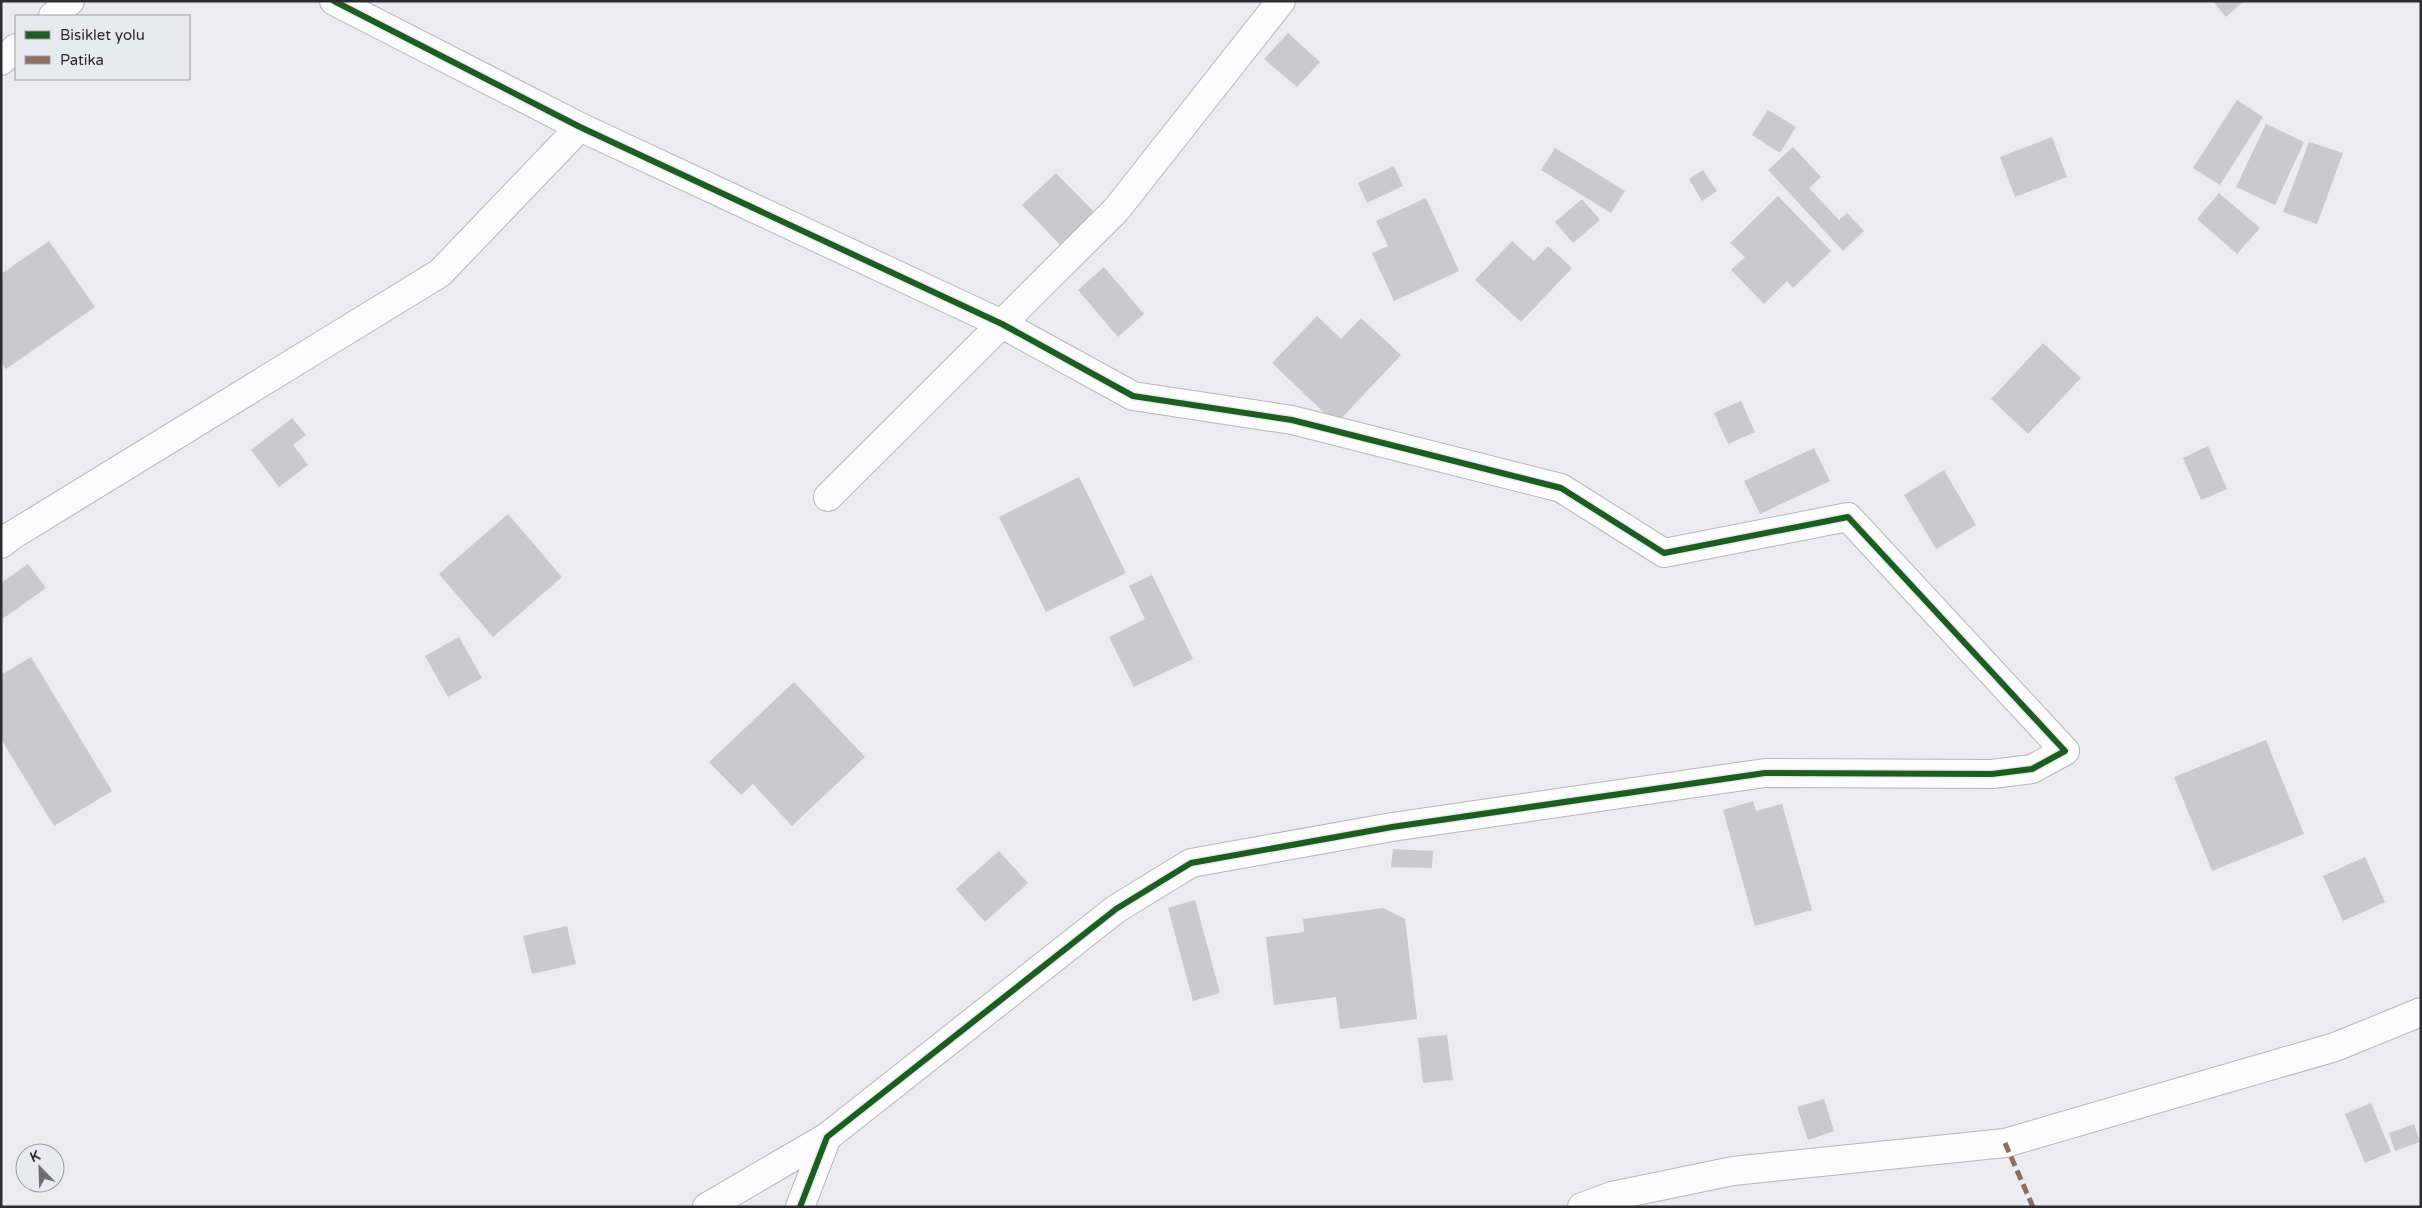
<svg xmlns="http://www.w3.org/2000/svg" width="2422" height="1208" font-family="'Varela Round',sans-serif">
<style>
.building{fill:#cacacd}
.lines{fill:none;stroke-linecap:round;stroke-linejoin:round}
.minor-casing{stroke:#b6b6ba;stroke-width:30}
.tertiary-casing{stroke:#b6b6ba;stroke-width:30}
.minor{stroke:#fcfcfd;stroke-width:28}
.tertiary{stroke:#fcfcfd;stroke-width:28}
.quiet{stroke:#8d6e63;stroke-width:5;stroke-dasharray:10 5;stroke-linecap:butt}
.cycleway-casing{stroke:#e9e9f2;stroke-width:9}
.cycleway{stroke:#1b5e20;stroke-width:6}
</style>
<rect width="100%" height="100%" fill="#ebebf0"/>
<path class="building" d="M 2213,1 L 2244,1 L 2226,17 Z
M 1288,33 L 1320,62 L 1297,87 L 1264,59 Z
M 2237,100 L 2263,117 L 2220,185 L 2193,168 Z
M 1768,110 L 1796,127 L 1780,153 L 1752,135 Z
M 2266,124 L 2304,142 L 2275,205 L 2236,187 Z
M 2052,137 L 2067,177 L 2015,197 L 2000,157 Z
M 2309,142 L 2343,153 L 2317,224 L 2283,212 Z
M 1793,147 L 1821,177 L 1809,188 L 1839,220 L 1847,213 L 1864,231 L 1843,251 L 1768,170 Z
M 1555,148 L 1625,191 L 1611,213 L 1541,170 Z
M 1394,166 L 1403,186 L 1367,203 L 1358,183 Z
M 1703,170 L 1717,191 L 1702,201 L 1689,179 Z
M 1056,173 L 1095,213 L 1061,246 L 1022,205 Z
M 2219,193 L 2260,228 L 2237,254 L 2197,219 Z
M 1778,196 L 1831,251 L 1793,288 L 1787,281 L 1764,304 L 1731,270 L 1745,257 L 1730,243 Z
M 1426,198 L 1459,271 L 1394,301 L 1372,253 L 1388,246 L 1376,221 Z
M 1582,199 L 1600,220 L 1573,243 L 1555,222 Z
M 49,241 L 95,307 L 6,369 L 1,362 L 1,274 Z
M 1512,241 L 1534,261 L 1548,246 L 1572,268 L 1521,322 L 1475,280 Z
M 1104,267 L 1144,314 L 1118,337 L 1078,290 Z
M 1317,316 L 1341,339 L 1361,318 L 1401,355 L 1336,424 L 1272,363 Z
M 2043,343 L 2081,378 L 2028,434 L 1991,399 Z
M 1741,401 L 1755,432 L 1728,444 L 1714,413 Z
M 292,418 L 306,435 L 293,445 L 308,465 L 279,487 L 251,450 Z
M 2208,446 L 2227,489 L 2201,500 L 2183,458 Z
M 1814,448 L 1830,481 L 1760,514 L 1744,481 Z
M 1944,470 L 1976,525 L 1936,549 L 1904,495 Z
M 1079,477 L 1126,573 L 1046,612 L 999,517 Z
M 508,514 L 562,577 L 493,637 L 439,574 Z
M 28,564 L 46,588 L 1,620 L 1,583 Z
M 1152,575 L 1193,659 L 1134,687 L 1109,637 L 1145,619 L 1129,586 Z
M 459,637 L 482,678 L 448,697 L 425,656 Z
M 31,657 L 112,791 L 54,826 L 1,739 L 1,675 Z
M 794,682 L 865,757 L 792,826 L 753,784 L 741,795 L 709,762 Z
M 2266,740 L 2304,834 L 2212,871 L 2174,777 Z
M 1753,801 L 1756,811 L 1782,804 L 1812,910 L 1755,926 L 1723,810 Z
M 1393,849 L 1433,851 L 1432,868 L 1391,867 Z
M 999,851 L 1028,883 L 985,922 L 956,889 Z
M 2365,857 L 2385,902 L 2343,921 L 2323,876 Z
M 1195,900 L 1220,993 L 1193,1001 L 1168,908 Z
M 1383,908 L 1405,919 L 1417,1019 L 1340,1029 L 1336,997 L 1274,1005 L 1266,937 L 1304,932 L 1303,919 Z
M 567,926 L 576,964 L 532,974 L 523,936 Z
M 1447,1035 L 1453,1080 L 1423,1083 L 1418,1038 Z
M 1824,1099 L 1834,1131 L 1808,1140 L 1797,1107 Z
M 2371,1103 L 2391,1152 L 2365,1163 L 2345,1114 Z
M 2414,1124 L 2420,1142 L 2395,1151 L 2389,1133 Z"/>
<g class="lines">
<g class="minor-casing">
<path id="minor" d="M 334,1 L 580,127 L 1002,324 L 1133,396 L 1292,420 L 1561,488 L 1664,553 L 1848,517 L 2065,751 L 2032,769 L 1992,774 L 1765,773 L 1392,827 L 1191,863 L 1116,909 L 827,1137 L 800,1207
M 53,16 L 70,1
M 1,61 L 16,48
M 828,497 L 1116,210 L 1281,1
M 1,544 L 11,536 L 440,273 L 580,127
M 707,1207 L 827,1137"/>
</g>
<g class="tertiary-casing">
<path id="tertiary" d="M 1582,1207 L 1612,1196 L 1733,1171 L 2005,1143 L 2335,1047 L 2421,1012"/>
</g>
<use href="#minor" class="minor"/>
<use href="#tertiary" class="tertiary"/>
<path class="quiet" d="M 2005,1143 L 2033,1207"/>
<g class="cycleway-casing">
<path id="cycleway" d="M 334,1 L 580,127 L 1002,324 L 1133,396 L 1292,420 L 1561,488 L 1664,553 L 1848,517 L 2065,751 L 2032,769 L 1992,774 L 1765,773 L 1392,827 L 1191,863 L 1116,909 L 827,1137 L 800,1207"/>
</g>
<use href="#cycleway" class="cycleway"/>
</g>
<rect width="2422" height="1208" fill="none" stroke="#2c2c30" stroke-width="5"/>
<rect x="15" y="15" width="175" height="65" fill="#e9e9f2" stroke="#9d9da4"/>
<rect x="25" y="31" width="25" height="8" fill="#1b5e20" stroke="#9d9da4"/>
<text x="60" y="40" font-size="15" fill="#2c2c30">Bisiklet yolu</text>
<rect x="25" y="56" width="25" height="8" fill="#8d6e63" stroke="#9d9da4"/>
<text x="60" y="65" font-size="15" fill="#2c2c30">Patika</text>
<g transform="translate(40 1168) rotate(337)"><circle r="24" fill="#e9e9f2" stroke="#9d9da4"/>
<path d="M0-4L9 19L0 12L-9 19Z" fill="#6f6f73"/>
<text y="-8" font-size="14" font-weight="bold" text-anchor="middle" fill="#2c2c30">K</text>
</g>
</svg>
